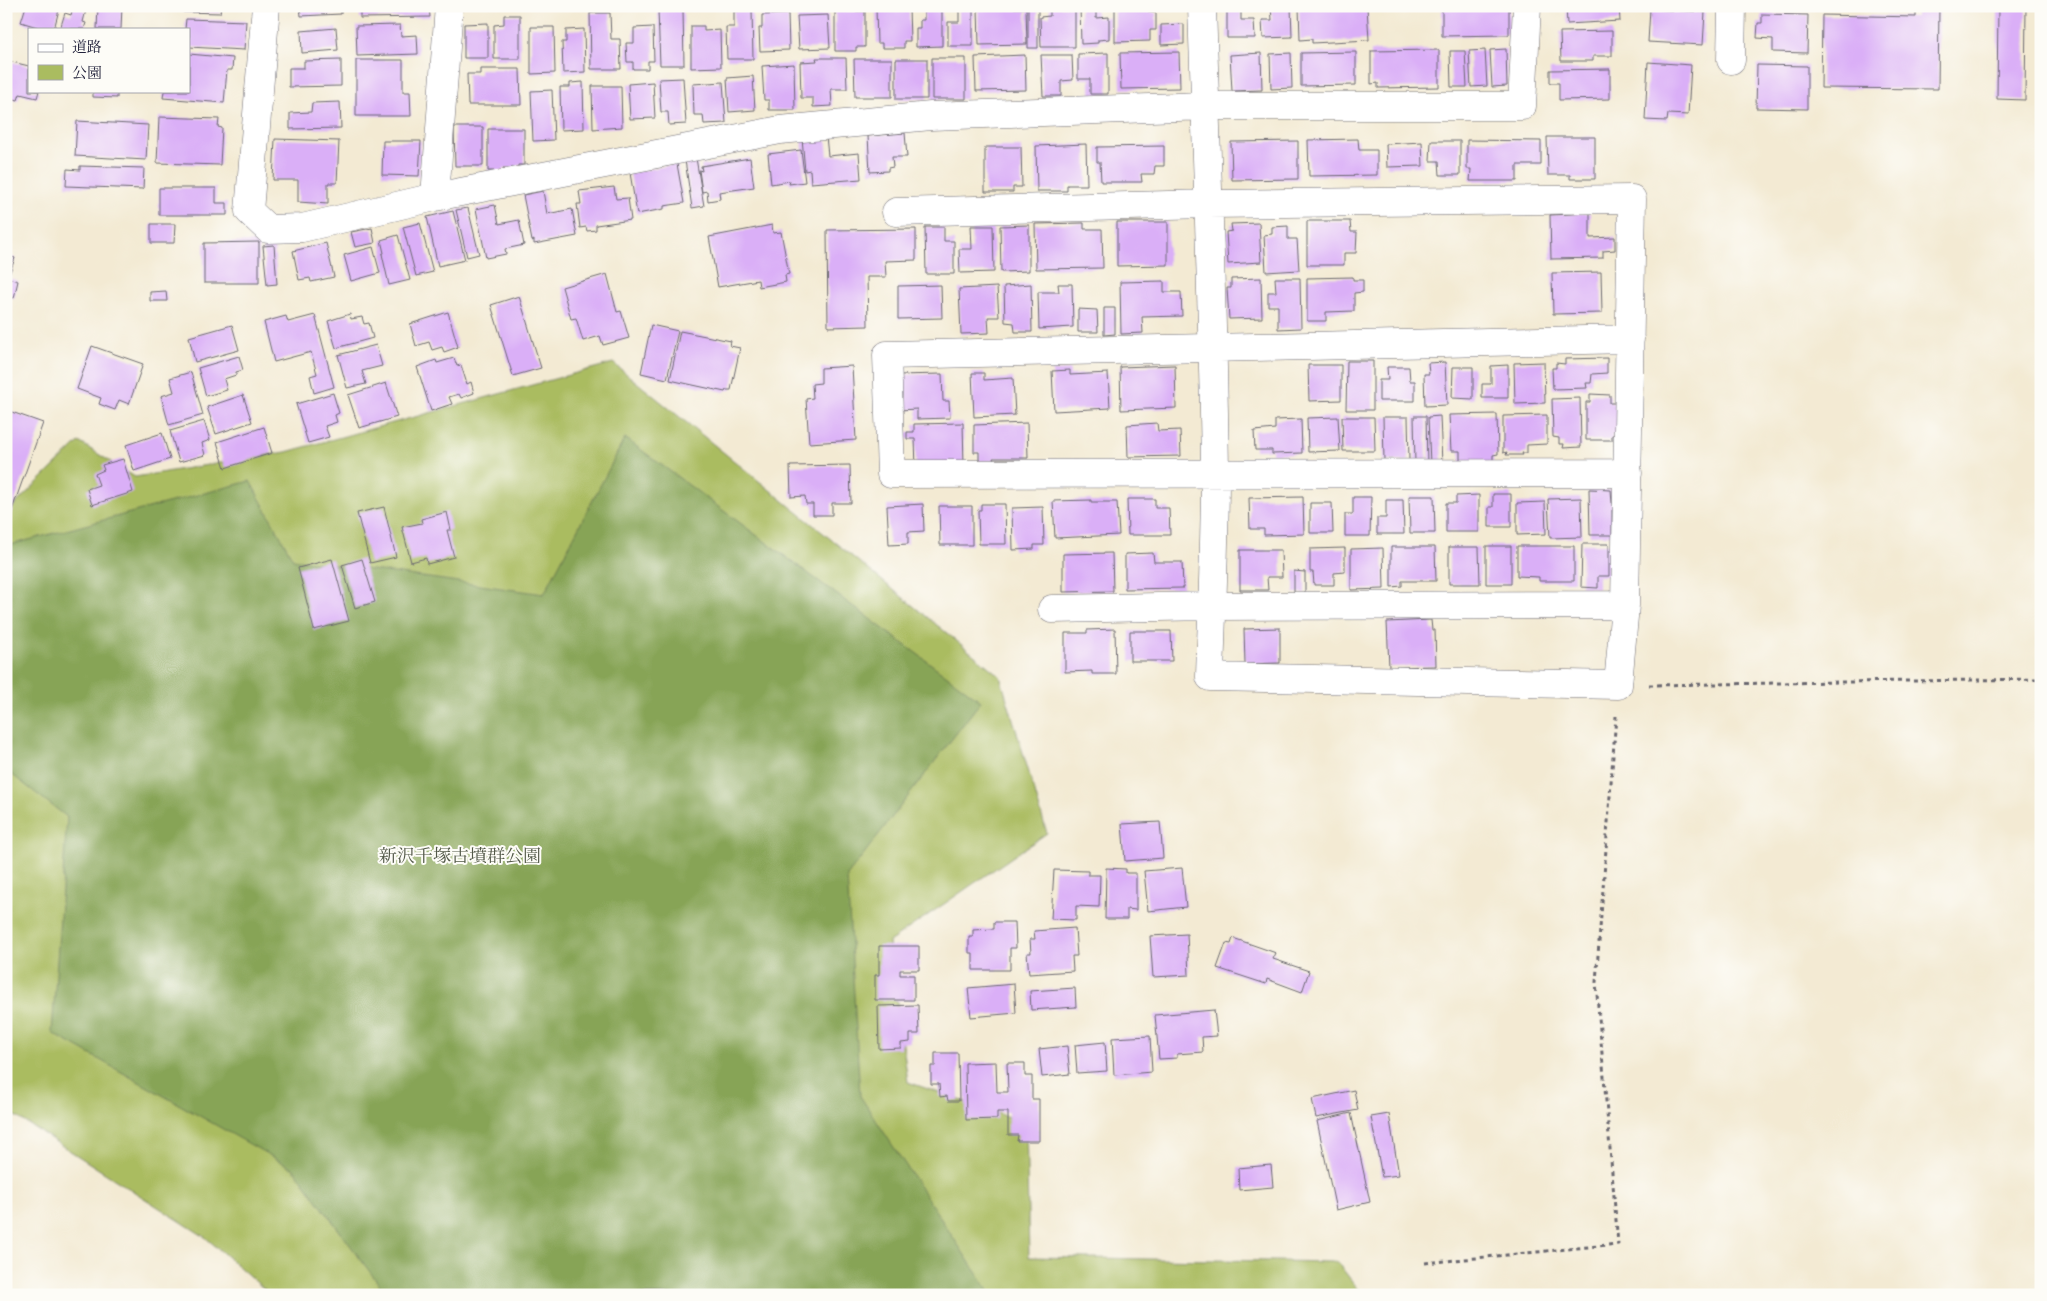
<svg xmlns="http://www.w3.org/2000/svg" width="2047" height="1301" font-family="'IM FELL DW Pica','Noto Serif JP',serif">
<style>
.green{fill:#aabc60;stroke:#666f4e}
.forest{fill:#87a456;stroke:#546348}
.building{fill:#daaff7}
.lines{fill:none;stroke-linecap:round;stroke-linejoin:round}
.minor-casing{stroke:#6b6870;stroke-width:29}
.path{stroke:#6b6870;stroke-width:3;stroke-dasharray:4 4;stroke-linecap:butt}
.minor{stroke:#fff;stroke-width:28}
.labels{text-anchor:middle;dominant-baseline:central;stroke-width:4;stroke-linejoin:round;paint-order:stroke}
.park-label{font-size:18px;fill:#525848;stroke:#fdfcf7}
</style>
<rect width="100%" height="100%" fill="#fdfcf7"/>
<filter id="ink" filterUnits="userSpaceOnUse"><feTurbulence type="fractalNoise" baseFrequency=".02" numOctaves="2"/><feDisplacementMap in="SourceGraphic" scale="10" xChannelSelector="R" yChannelSelector="G"/><feConvolveMatrix kernelMatrix="1 2 1 2 8 2 1 2 1" color-interpolation-filters="sRGB"/></filter>
<filter id="wash" filterUnits="userSpaceOnUse"><feTurbulence type="fractalNoise" baseFrequency=".0096" numOctaves="4" result="noise"/><feDisplacementMap in="SourceGraphic" scale="20" xChannelSelector="R" yChannelSelector="G"/><feGaussianBlur stdDeviation="1.12" result="paint"/><feColorMatrix in="noise" values="0 0 0 0 0 0 0 0 0 0 0 0 0 0 0 0 0 1.4 0 .05"/><feComposite in="paint" operator="in"/></filter>
<g filter="url(#wash)">
<rect width="100%" height="100%" fill="#f3ead3"/>
<path class="green" d="M 613,363 L 1000,676 L 1047,833 L 889,942 L 908,1082 L 1026,1123 L 1029,1257 L 1337,1262 L 1363,1295 L 271,1295 L 205,1237 L 6,1110 L 6,513 L 79,442 L 135,477 L 286,452 Z"/>
<path class="forest" d="M 625,438 L 981,701 L 847,876 L 860,1096 L 991,1295 L 387,1295 L 294,1169 L 52,1033 L 67,817 L 6,770 L 6,554 L 10,545 L 250,481 L 293,559 L 544,594 Z"/>
<g id="blocks">
<path class="building" d="M 26,6 L 60,6 L 54,29 L 37,29 L 37,27 L 21,22 Z
M 98,6 L 122,6 L 121,29 L 97,29 Z
M 183,6 L 221,6 L 220,13 L 183,12 Z
M 300,6 L 341,6 L 341,14 L 301,16 Z
M 360,6 L 429,6 L 430,17 L 360,18 Z
M 959,6 L 973,6 L 973,46 L 948,46 L 948,22 L 959,22 Z
M 1028,6 L 1038,6 L 1038,48 L 1028,48 Z
M 1075,6 L 1075,47 L 1041,47 L 1040,17 L 1050,16 L 1050,7 Z
M 1080,6 L 1096,6 L 1096,18 L 1109,17 L 1109,39 L 1098,40 L 1098,43 L 1081,44 Z
M 1115,6 L 1149,6 L 1149,12 L 1156,13 L 1156,30 L 1150,30 L 1150,41 L 1115,42 Z
M 1227,6 L 1241,6 L 1241,20 L 1254,20 L 1255,38 L 1227,38 Z
M 1271,6 L 1291,6 L 1292,37 L 1263,38 L 1262,20 L 1272,20 Z
M 1311,6 L 1367,7 L 1369,40 L 1312,43 L 1312,39 L 1300,40 L 1299,7 Z
M 1442,6 L 1509,6 L 1509,35 L 1442,36 Z
M 1566,6 L 1619,6 L 1620,21 L 1567,24 Z
M 1916,6 L 1939,6 L 1938,89 L 1821,88 L 1822,15 L 1916,17 Z
M 1998,6 L 2026,6 L 2025,100 L 1997,99 Z
M 73,7 L 86,10 L 83,22 L 86,23 L 84,29 L 60,29 L 65,13 L 71,15 Z
M 924,7 L 942,7 L 942,46 L 916,47 L 916,28 L 920,28 L 920,20 L 924,20 Z
M 876,8 L 909,8 L 910,41 L 904,41 L 904,48 L 882,48 L 882,43 L 877,43 Z
M 978,8 L 1026,8 L 1027,44 L 979,45 Z
M 1650,9 L 1705,12 L 1703,45 L 1648,42 Z
M 658,10 L 683,10 L 684,65 L 660,65 Z
M 752,10 L 753,59 L 727,59 L 726,27 L 734,27 L 734,11 Z
M 835,11 L 865,11 L 865,47 L 856,47 L 856,51 L 835,51 Z
M 590,13 L 610,13 L 611,39 L 620,39 L 621,69 L 591,69 Z
M 788,14 L 789,50 L 760,51 L 759,28 L 762,28 L 762,15 Z
M 1762,14 L 1808,15 L 1807,53 L 1773,52 L 1773,39 L 1757,38 L 1758,23 L 1762,23 Z
M 504,15 L 520,15 L 520,59 L 494,59 L 494,25 L 504,24 Z
M 828,15 L 830,48 L 799,49 L 797,16 Z
M 186,19 L 246,21 L 244,50 L 189,47 L 189,29 L 185,29 Z
M 488,23 L 488,58 L 464,58 L 464,24 Z
M 1184,24 L 1184,44 L 1161,45 L 1161,25 Z
M 400,25 L 401,36 L 417,35 L 418,54 L 357,56 L 356,26 Z
M 691,26 L 704,26 L 704,31 L 720,30 L 721,67 L 691,68 Z
M 531,27 L 554,27 L 555,73 L 531,74 Z
M 653,27 L 654,61 L 648,61 L 648,69 L 633,69 L 633,62 L 627,62 L 626,43 L 634,43 L 634,28 Z
M 336,28 L 338,50 L 302,53 L 301,31 Z
M 584,29 L 585,72 L 563,73 L 562,42 L 566,42 L 566,30 Z
M 1612,31 L 1612,56 L 1593,56 L 1593,61 L 1561,61 L 1560,32 Z
M 1506,49 L 1507,86 L 1492,87 L 1490,50 Z
M 1439,50 L 1439,87 L 1378,88 L 1378,83 L 1371,84 L 1371,51 Z
M 1485,50 L 1487,86 L 1471,87 L 1469,51 Z
M 1450,51 L 1465,51 L 1467,87 L 1451,87 Z
M 1179,52 L 1180,88 L 1121,89 L 1120,53 Z
M 1356,52 L 1356,85 L 1301,86 L 1301,53 Z
M 1108,53 L 1108,94 L 1090,94 L 1090,79 L 1078,79 L 1078,54 Z
M 1261,53 L 1262,90 L 1232,91 L 1230,55 Z
M 1291,53 L 1292,88 L 1271,89 L 1270,54 Z
M 189,54 L 233,58 L 232,70 L 227,70 L 224,103 L 163,98 L 164,91 L 189,91 Z
M 1025,55 L 1026,90 L 976,91 L 975,57 Z
M 1041,55 L 1072,55 L 1073,80 L 1061,81 L 1061,96 L 1043,96 Z
M 816,58 L 846,58 L 847,89 L 831,89 L 832,106 L 813,107 L 813,98 L 801,98 L 800,62 L 817,61 Z
M 932,58 L 966,58 L 966,99 L 932,99 Z
M 854,59 L 892,59 L 892,97 L 855,97 Z
M 896,59 L 927,59 L 927,99 L 896,99 Z
M 341,60 L 341,86 L 289,87 L 289,68 L 304,68 L 304,61 Z
M 356,60 L 403,60 L 403,92 L 410,92 L 411,116 L 356,116 Z
M 8,61 L 29,66 L 29,91 L 39,91 L 37,98 L 20,94 L 18,100 L 6,97 Z
M 1648,62 L 1691,65 L 1688,115 L 1668,114 L 1667,121 L 1645,120 Z
M 794,64 L 795,110 L 769,110 L 769,100 L 764,100 L 762,66 Z
M 1757,65 L 1807,66 L 1807,109 L 1756,108 Z
M 480,69 L 520,69 L 521,105 L 468,105 L 467,74 L 480,74 Z
M 1610,69 L 1610,99 L 1559,100 L 1559,83 L 1550,83 L 1550,70 Z
M 753,76 L 755,110 L 729,112 L 727,78 Z
M 683,78 L 686,124 L 669,125 L 668,112 L 661,112 L 659,79 Z
M 583,82 L 584,129 L 561,130 L 560,87 L 570,87 L 570,83 Z
M 653,82 L 655,118 L 630,119 L 628,84 Z
M 723,82 L 726,123 L 704,124 L 703,115 L 694,115 L 693,84 Z
M 592,86 L 621,86 L 622,127 L 593,129 Z
M 552,90 L 554,140 L 533,141 L 531,91 Z
M 93,91 L 117,91 L 117,98 L 93,97 Z
M 340,102 L 341,128 L 290,129 L 290,113 L 311,112 L 312,103 Z
M 159,117 L 219,119 L 218,127 L 222,128 L 220,165 L 157,163 Z
M 77,121 L 148,125 L 146,160 L 75,156 Z
M 454,127 L 483,127 L 483,166 L 455,166 Z
M 488,129 L 524,129 L 524,165 L 518,165 L 518,168 L 503,168 L 503,171 L 488,171 Z
M 905,133 L 907,157 L 892,157 L 893,167 L 888,168 L 888,171 L 870,172 L 868,136 Z
M 826,136 L 828,156 L 859,153 L 861,179 L 811,183 L 810,170 L 805,171 L 802,138 Z
M 1547,137 L 1595,137 L 1595,179 L 1570,179 L 1570,175 L 1548,175 Z
M 275,139 L 339,141 L 337,183 L 328,183 L 328,204 L 298,202 L 298,180 L 273,180 Z
M 1358,139 L 1359,150 L 1377,150 L 1377,175 L 1309,176 L 1308,140 Z
M 1467,140 L 1541,141 L 1541,165 L 1517,165 L 1517,181 L 1470,181 L 1471,169 L 1467,169 Z
M 383,141 L 421,141 L 419,176 L 382,175 Z
M 1298,141 L 1298,179 L 1232,180 L 1231,142 Z
M 1431,141 L 1460,141 L 1460,175 L 1440,175 L 1439,161 L 1430,161 Z
M 1422,142 L 1423,166 L 1387,167 L 1386,144 Z
M 1086,144 L 1087,185 L 1067,185 L 1067,191 L 1037,191 L 1036,146 Z
M 1164,146 L 1164,166 L 1155,166 L 1154,174 L 1141,174 L 1142,182 L 1101,182 L 1100,162 L 1097,162 L 1097,147 Z
M 985,147 L 1021,147 L 1022,187 L 1013,187 L 1013,192 L 985,192 Z
M 801,150 L 805,182 L 789,184 L 790,181 L 771,184 L 768,154 Z
M 696,158 L 704,206 L 692,208 L 685,160 Z
M 750,158 L 754,187 L 719,192 L 720,199 L 708,201 L 707,191 L 702,192 L 699,170 L 702,171 L 701,166 Z
M 677,164 L 684,203 L 664,206 L 664,209 L 637,214 L 630,173 Z
M 80,166 L 144,168 L 143,189 L 66,186 L 67,169 L 80,170 Z
M 614,187 L 616,199 L 628,198 L 631,220 L 596,225 L 596,230 L 587,231 L 586,227 L 580,228 L 577,204 L 581,204 L 579,191 Z
M 159,188 L 216,188 L 216,203 L 227,203 L 227,215 L 159,215 Z
M 543,191 L 547,214 L 572,209 L 577,236 L 534,244 L 534,240 L 532,241 L 523,195 Z
M 495,205 L 499,224 L 519,220 L 524,245 L 505,249 L 506,254 L 486,258 L 476,209 Z
M 468,208 L 479,254 L 467,257 L 456,210 Z
M 453,211 L 465,260 L 438,266 L 427,217 Z
M 1590,213 L 1590,238 L 1615,237 L 1615,250 L 1603,251 L 1603,258 L 1551,259 L 1550,215 Z
M 1307,221 L 1350,221 L 1351,232 L 1357,232 L 1356,253 L 1344,253 L 1344,265 L 1307,265 Z
M 1117,222 L 1168,222 L 1168,265 L 1117,266 Z
M 420,223 L 433,272 L 416,276 L 403,227 Z
M 1084,223 L 1084,229 L 1102,229 L 1103,268 L 1036,269 L 1035,224 Z
M 1259,223 L 1261,262 L 1228,264 L 1226,232 L 1232,231 L 1231,224 Z
M 151,224 L 175,224 L 174,243 L 151,243 Z
M 772,225 L 773,233 L 781,232 L 789,274 L 785,275 L 786,282 L 759,287 L 758,280 L 718,287 L 709,237 Z
M 1029,225 L 1029,271 L 1001,272 L 1000,226 Z
M 971,226 L 993,226 L 994,272 L 960,273 L 959,249 L 972,249 Z
M 1288,226 L 1288,239 L 1297,239 L 1299,270 L 1266,272 L 1264,235 L 1272,234 L 1272,227 Z
M 925,227 L 944,227 L 944,241 L 954,241 L 954,274 L 926,274 Z
M 372,228 L 375,243 L 355,247 L 351,232 Z
M 916,229 L 916,260 L 885,261 L 886,277 L 867,277 L 868,326 L 828,327 L 827,230 Z
M 398,235 L 410,280 L 389,285 L 382,254 L 384,253 L 381,240 Z
M 259,242 L 259,283 L 204,283 L 204,243 Z
M 326,243 L 334,277 L 311,282 L 310,278 L 299,280 L 293,251 Z
M 274,245 L 277,284 L 267,285 L 263,246 Z
M 373,247 L 380,273 L 351,281 L 344,255 Z
M 6,255 L 15,258 L 8,278 L 18,281 L 14,298 L 6,296 Z
M 1601,272 L 1602,313 L 1553,314 L 1552,273 Z
M 607,274 L 617,312 L 621,311 L 629,338 L 603,345 L 600,336 L 583,341 L 576,318 L 571,319 L 562,287 Z
M 1353,277 L 1353,280 L 1363,280 L 1363,292 L 1354,293 L 1354,311 L 1326,312 L 1326,321 L 1307,321 L 1307,278 Z
M 1261,278 L 1262,318 L 1229,319 L 1227,288 L 1231,288 L 1231,279 Z
M 1275,278 L 1300,278 L 1301,328 L 1278,329 L 1278,306 L 1268,306 L 1268,292 L 1276,292 Z
M 1164,281 L 1164,292 L 1181,292 L 1182,316 L 1142,317 L 1143,333 L 1121,334 L 1120,282 Z
M 1031,284 L 1032,332 L 1015,332 L 1014,323 L 1005,322 L 1004,286 Z
M 1058,284 L 1072,284 L 1073,327 L 1039,329 L 1038,292 L 1059,292 Z
M 941,285 L 942,318 L 898,319 L 898,286 Z
M 997,287 L 999,317 L 988,317 L 989,333 L 961,334 L 959,289 Z
M 166,291 L 167,301 L 150,301 L 150,292 Z
M 519,296 L 541,368 L 513,376 L 491,305 Z
M 1104,308 L 1115,308 L 1115,334 L 1104,335 Z
M 1078,309 L 1097,310 L 1098,332 L 1078,332 Z
M 448,312 L 458,347 L 444,352 L 442,347 L 432,350 L 429,342 L 416,346 L 410,324 Z
M 350,314 L 351,319 L 362,317 L 364,324 L 369,323 L 373,338 L 336,348 L 328,321 Z
M 315,315 L 334,387 L 314,393 L 310,376 L 317,374 L 311,352 L 274,362 L 264,322 L 286,316 L 288,322 Z
M 232,325 L 239,350 L 195,362 L 189,337 Z
M 651,325 L 678,331 L 667,379 L 641,373 Z
M 680,331 L 731,341 L 730,346 L 740,348 L 731,390 L 726,390 L 725,392 L 670,380 Z
M 376,345 L 382,366 L 362,371 L 366,384 L 347,388 L 338,355 Z
M 92,346 L 143,364 L 129,404 L 119,400 L 115,410 L 99,404 L 101,398 L 77,389 Z
M 239,356 L 243,370 L 236,372 L 236,375 L 224,379 L 227,390 L 206,396 L 198,368 Z
M 454,358 L 457,366 L 461,365 L 467,384 L 471,382 L 474,393 L 461,398 L 459,394 L 449,397 L 452,404 L 431,411 L 417,367 L 436,360 L 437,363 Z
M 1607,358 L 1607,373 L 1592,374 L 1591,383 L 1586,383 L 1587,388 L 1553,389 L 1552,368 L 1556,368 L 1556,363 L 1565,364 L 1565,359 Z
M 1347,361 L 1373,361 L 1373,410 L 1346,410 Z
M 1445,362 L 1447,405 L 1425,406 L 1424,374 L 1429,374 L 1428,363 Z
M 1544,362 L 1545,403 L 1515,404 L 1514,363 Z
M 1175,365 L 1176,408 L 1121,410 L 1120,367 Z
M 1308,365 L 1341,365 L 1341,400 L 1309,401 Z
M 1508,365 L 1508,398 L 1482,398 L 1482,384 L 1491,384 L 1491,366 Z
M 852,366 L 856,440 L 809,443 L 806,399 L 813,398 L 812,384 L 821,383 L 821,368 Z
M 1387,367 L 1409,367 L 1410,381 L 1415,381 L 1415,401 L 1379,401 L 1379,380 L 1388,380 Z
M 1453,367 L 1473,367 L 1473,399 L 1452,398 Z
M 1070,370 L 1070,375 L 1108,373 L 1110,408 L 1054,411 L 1052,371 Z
M 191,372 L 203,415 L 169,425 L 161,396 L 174,392 L 170,378 Z
M 972,373 L 984,373 L 984,380 L 1013,378 L 1015,415 L 974,417 Z
M 942,374 L 943,401 L 949,401 L 950,418 L 917,419 L 917,409 L 899,410 L 898,375 Z
M 386,383 L 397,417 L 359,428 L 348,395 Z
M 333,393 L 339,413 L 335,415 L 337,422 L 325,426 L 329,437 L 308,443 L 296,404 Z
M 1590,394 L 1610,395 L 1610,403 L 1619,403 L 1618,435 L 1612,435 L 1612,440 L 1586,440 L 1586,402 L 1590,402 Z
M 243,395 L 252,422 L 216,434 L 207,407 Z
M 1580,398 L 1581,447 L 1563,448 L 1564,444 L 1559,444 L 1559,438 L 1553,437 L 1552,399 Z
M 6,410 L 43,423 L 7,524 L 6,524 Z
M 1497,414 L 1498,454 L 1493,455 L 1493,463 L 1460,464 L 1460,451 L 1451,451 L 1449,415 Z
M 1547,415 L 1547,444 L 1527,445 L 1527,453 L 1522,453 L 1523,455 L 1506,455 L 1507,452 L 1503,453 L 1503,416 Z
M 1414,416 L 1426,416 L 1427,464 L 1415,464 Z
M 1440,416 L 1442,464 L 1430,464 L 1428,417 Z
M 1338,417 L 1340,451 L 1308,452 L 1307,418 Z
M 1342,417 L 1374,417 L 1375,451 L 1343,451 Z
M 1383,417 L 1408,417 L 1409,461 L 1384,461 Z
M 1301,419 L 1302,453 L 1272,454 L 1272,450 L 1255,450 L 1254,431 L 1275,429 L 1275,420 Z
M 204,421 L 210,440 L 202,443 L 205,455 L 179,462 L 170,431 Z
M 963,423 L 964,466 L 916,468 L 915,439 L 907,439 L 907,432 L 914,432 L 914,424 Z
M 1027,423 L 1028,458 L 993,458 L 994,461 L 979,461 L 979,452 L 974,452 L 974,425 Z
M 1157,423 L 1158,431 L 1180,430 L 1181,456 L 1128,457 L 1127,425 Z
M 264,427 L 272,453 L 225,468 L 217,442 Z
M 162,433 L 170,459 L 134,471 L 126,445 Z
M 123,459 L 133,492 L 92,505 L 87,489 L 99,485 L 95,474 L 104,470 L 102,465 Z
M 850,465 L 851,503 L 832,503 L 832,515 L 813,515 L 813,504 L 806,504 L 805,496 L 791,497 L 790,466 Z
M 1589,489 L 1611,490 L 1612,503 L 1615,503 L 1615,510 L 1612,510 L 1612,535 L 1590,535 Z
M 1493,494 L 1511,494 L 1511,527 L 1489,527 L 1489,507 L 1493,507 Z
M 1479,495 L 1479,532 L 1446,532 L 1446,503 L 1456,503 L 1456,496 Z
M 1409,496 L 1434,496 L 1435,533 L 1410,533 Z
M 1303,497 L 1304,534 L 1264,535 L 1264,529 L 1250,529 L 1249,498 Z
M 1353,497 L 1371,497 L 1370,536 L 1345,536 L 1345,514 L 1353,514 Z
M 1581,498 L 1582,537 L 1550,538 L 1548,499 Z
M 1127,499 L 1155,499 L 1155,508 L 1169,508 L 1170,535 L 1128,535 Z
M 1091,500 L 1091,502 L 1117,502 L 1119,535 L 1055,538 L 1053,501 Z
M 1386,500 L 1403,500 L 1404,534 L 1377,534 L 1377,518 L 1386,518 Z
M 1545,502 L 1546,534 L 1517,535 L 1517,503 Z
M 1310,503 L 1332,503 L 1333,533 L 1310,533 Z
M 923,504 L 924,531 L 908,532 L 908,544 L 889,545 L 887,506 Z
M 981,504 L 1005,504 L 1006,544 L 979,544 L 978,510 L 981,510 Z
M 939,506 L 972,506 L 972,545 L 940,545 Z
M 384,507 L 396,557 L 370,563 L 357,513 Z
M 1043,507 L 1044,545 L 1034,545 L 1034,549 L 1013,550 L 1012,508 Z
M 447,512 L 451,530 L 447,530 L 454,557 L 427,564 L 426,558 L 411,562 L 402,527 L 422,523 L 421,519 Z
M 1582,544 L 1609,544 L 1609,576 L 1598,576 L 1598,588 L 1581,587 Z
M 1486,546 L 1511,546 L 1511,584 L 1486,584 Z
M 1517,546 L 1574,546 L 1574,581 L 1539,581 L 1539,577 L 1517,576 Z
M 1391,547 L 1435,547 L 1436,581 L 1402,581 L 1402,586 L 1391,587 Z
M 1449,547 L 1479,547 L 1480,584 L 1449,584 Z
M 1345,548 L 1345,572 L 1334,573 L 1334,585 L 1314,585 L 1313,572 L 1310,572 L 1310,549 Z
M 1383,548 L 1384,589 L 1351,590 L 1351,549 Z
M 1240,550 L 1281,550 L 1282,577 L 1267,577 L 1268,590 L 1240,590 Z
M 1112,553 L 1113,591 L 1063,592 L 1063,554 Z
M 1153,553 L 1154,562 L 1182,562 L 1183,588 L 1125,589 L 1125,554 Z
M 332,559 L 349,621 L 314,630 L 298,568 Z
M 362,559 L 375,602 L 355,608 L 342,565 Z
M 1294,571 L 1305,572 L 1305,593 L 1294,593 Z
M 1431,620 L 1432,630 L 1435,630 L 1436,666 L 1389,667 L 1387,622 Z
M 1280,628 L 1280,663 L 1245,664 L 1244,629 Z
M 1115,629 L 1116,674 L 1092,674 L 1092,671 L 1065,672 L 1065,633 L 1087,633 L 1087,630 Z
M 1130,631 L 1171,631 L 1172,661 L 1130,661 Z
M 1160,822 L 1163,858 L 1125,861 L 1122,824 Z
M 1106,868 L 1126,869 L 1126,873 L 1136,873 L 1136,910 L 1127,909 L 1127,919 L 1105,919 Z
M 1182,868 L 1186,907 L 1148,911 L 1144,871 Z
M 1054,870 L 1088,871 L 1088,875 L 1100,875 L 1099,907 L 1076,906 L 1076,920 L 1051,919 Z
M 994,922 L 1015,922 L 1016,948 L 1010,948 L 1010,970 L 973,970 L 973,953 L 969,953 L 969,937 L 973,937 L 973,930 L 994,929 Z
M 1075,928 L 1077,956 L 1072,956 L 1073,971 L 1029,974 L 1027,953 L 1031,953 L 1030,939 L 1035,939 L 1034,931 Z
M 1187,934 L 1189,975 L 1153,977 L 1150,936 Z
M 1233,938 L 1276,953 L 1273,959 L 1309,971 L 1302,992 L 1267,979 L 1266,984 L 1217,968 L 1226,943 L 1231,944 Z
M 879,946 L 919,946 L 919,970 L 900,970 L 900,975 L 914,975 L 914,1000 L 875,1000 L 875,975 L 879,975 Z
M 1014,984 L 1016,1013 L 971,1017 L 968,988 Z
M 1075,988 L 1076,1007 L 1031,1010 L 1030,991 Z
M 918,1005 L 919,1034 L 910,1034 L 910,1042 L 901,1043 L 901,1048 L 879,1049 L 878,1006 Z
M 1214,1010 L 1217,1036 L 1202,1037 L 1203,1052 L 1177,1054 L 1177,1058 L 1159,1059 L 1155,1015 Z
M 1150,1036 L 1152,1072 L 1114,1075 L 1112,1038 Z
M 1105,1042 L 1107,1071 L 1077,1073 L 1075,1045 Z
M 1067,1046 L 1070,1074 L 1042,1077 L 1039,1049 Z
M 935,1053 L 958,1053 L 959,1101 L 948,1101 L 947,1096 L 940,1097 L 939,1084 L 931,1084 L 931,1066 L 935,1066 Z
M 996,1062 L 997,1092 L 1008,1092 L 1007,1063 L 1025,1063 L 1025,1076 L 1032,1076 L 1032,1099 L 1039,1099 L 1039,1141 L 1017,1141 L 1018,1135 L 1008,1135 L 1008,1112 L 997,1112 L 997,1119 L 966,1120 L 965,1063 Z
M 1354,1090 L 1358,1110 L 1316,1118 L 1312,1099 Z
M 1351,1113 L 1370,1202 L 1336,1210 L 1317,1121 Z
M 1389,1114 L 1399,1175 L 1382,1177 L 1371,1117 Z
M 1271,1165 L 1273,1187 L 1239,1190 L 1238,1168 Z"/>
</g>
</g>
<g filter="url(#ink)">
<use href="#blocks" fill-opacity="0" stroke="#6b6870" stroke-width="1"/>
<g class="lines">
<g class="minor-casing">
<path id="minor" d="M 266,6 L 249,211 L 268,229 L 302,228 L 435,197 L 780,130 L 931,116 L 1205,106 L 1522,106 L 1527,6
M 1731,60 L 1732,6
M 435,197 L 449,6
M 896,212 L 1208,204 L 1632,199 L 1625,605 L 1618,685 L 1210,677 C 1212,609 1215,540 1215,472 C 1213,317 1207,161 1202,6
M 1628,473 L 891,474 L 887,355 L 1630,339
M 1052,609 L 1212,606 L 1625,605"/>
</g>
<path class="path" d="M 1649,685 L 2041,679
M 1425,1263 L 1618,1244 L 1596,982 L 1616,716"/>
<use href="#minor" class="minor"/>
</g>
</g>
<g class="labels">
<g class="park-label">
<text x="460" y="857">新沢千塚古墳群公園</text>
</g>
</g>
<rect width="2047" height="1301" fill="none" stroke="#fdfcf7" stroke-width="25"/>
<rect x="28" y="28" width="162" height="65" fill="#fdfcf7" stroke="#a5a5ac"/>
<rect x="38" y="44" width="25" height="8" fill="#ffffff" stroke="#a5a5ac"/>
<text x="72" y="52" font-size="15" fill="#22223b">道路</text>
<rect x="38" y="65" width="25" height="15" fill="#aabc60" stroke="#a5a5ac"/>
<text x="72" y="78" font-size="15" fill="#22223b">公園</text>
</svg>
